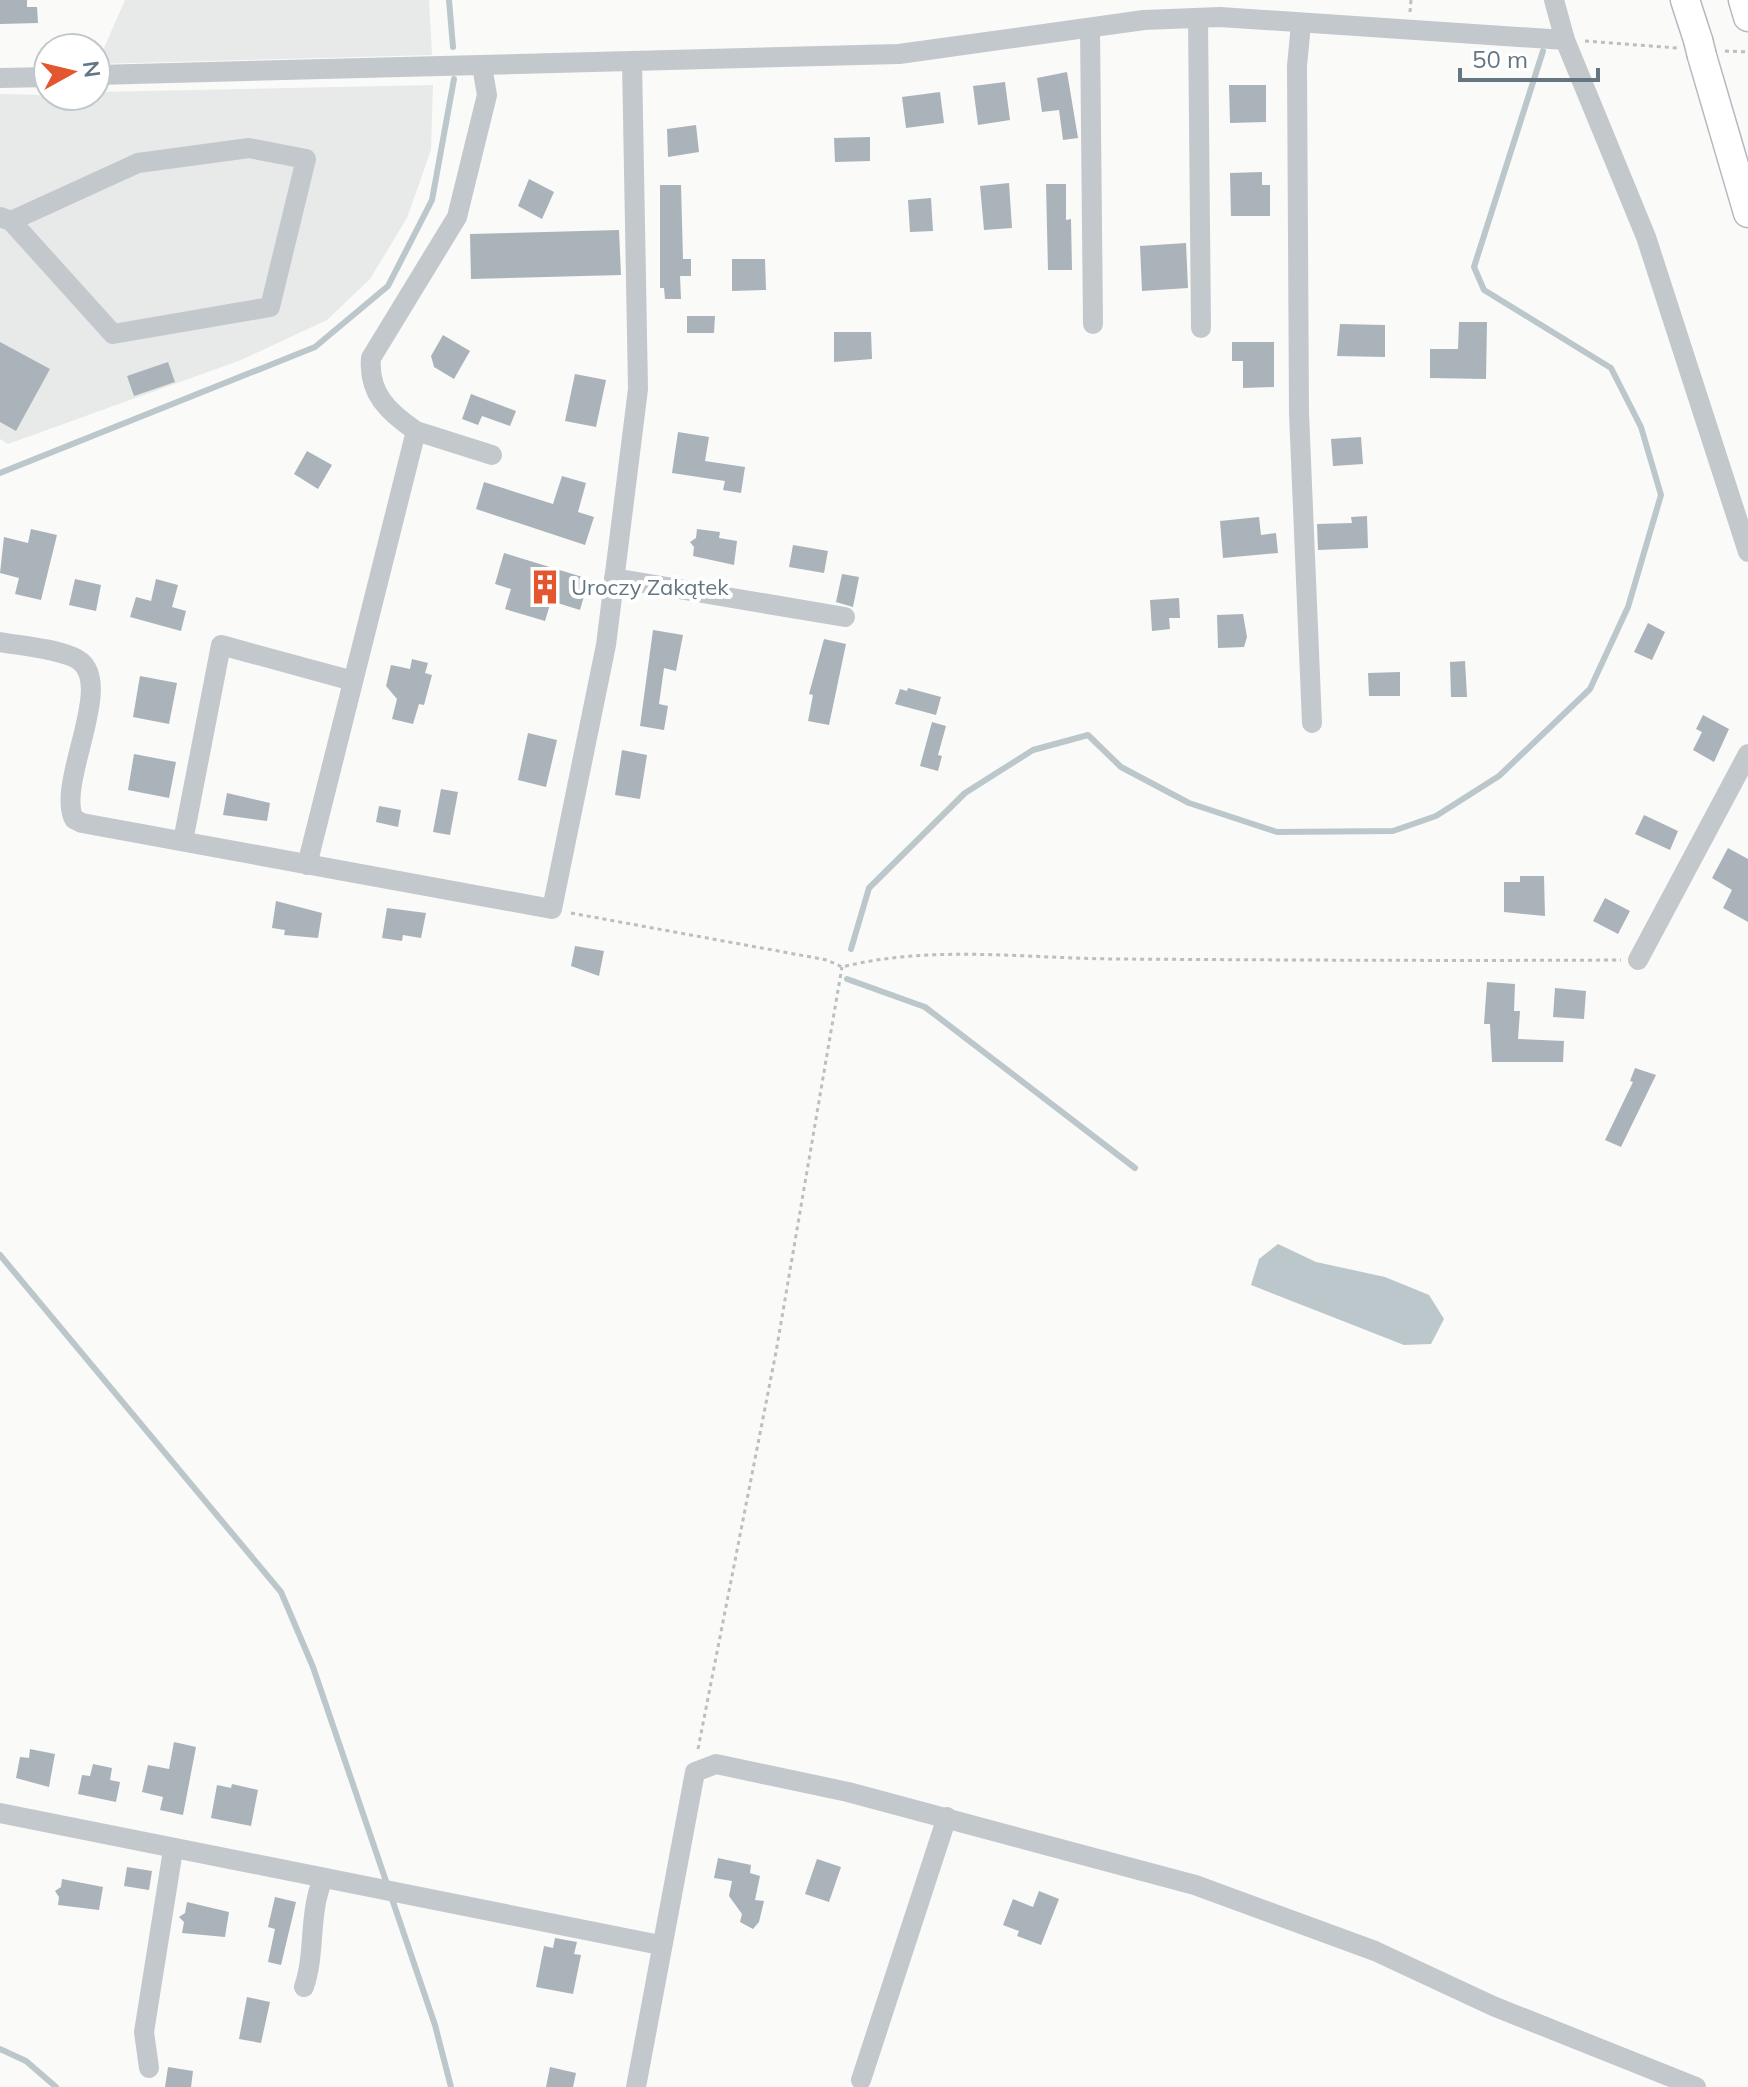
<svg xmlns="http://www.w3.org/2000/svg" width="1748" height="2087" font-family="Mulish,sans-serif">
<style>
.built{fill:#e8e9e9}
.water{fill:#bbc7cb}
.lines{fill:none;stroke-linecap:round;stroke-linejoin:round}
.stream{stroke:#bbc7cb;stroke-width:6}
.building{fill:#aab3b9}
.highway-casing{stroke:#b4b9bd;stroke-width:31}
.path{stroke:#bbbfc2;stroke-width:3;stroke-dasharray:4 4;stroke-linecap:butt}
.minor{stroke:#c3c8cc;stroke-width:20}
.highway{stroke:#fff;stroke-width:28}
.highway-bridge-casing{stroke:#b4b9bd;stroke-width:31;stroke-linecap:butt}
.highway-bridge{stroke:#fff;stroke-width:28}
.labels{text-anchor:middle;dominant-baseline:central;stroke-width:8;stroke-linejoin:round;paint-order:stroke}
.poi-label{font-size:22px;fill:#657683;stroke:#fff;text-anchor:start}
</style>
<rect width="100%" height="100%" fill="#fafaf8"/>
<path class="built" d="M 125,0 L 429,0 L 432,55 L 97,64 Z
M 433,85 L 431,150 L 407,218 L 370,279 L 327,320 L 241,360 L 8,444 L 0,439 L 0,94 L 96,96 L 96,92 Z"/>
<path class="water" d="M 1278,1244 L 1316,1262 L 1385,1277 L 1429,1295 L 1444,1319 L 1431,1344 L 1404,1345 L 1251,1285 L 1259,1259 Z"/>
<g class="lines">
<path class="stream" d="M 449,0 L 453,47
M 0,473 L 315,347 L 388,286 L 432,200 L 454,79
M 851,949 L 869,888 L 965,793 L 1033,750 L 1088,735 L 1121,767 L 1189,803 L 1277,832 L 1393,831 L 1436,816 L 1499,776 L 1590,689 L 1628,607 L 1661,495 L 1641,427 L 1611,368 L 1484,290 L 1474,267 L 1543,51
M 847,979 L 925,1007 L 1135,1168
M 0,1255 L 281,1592 L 313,1667 L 435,2025 L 451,2087
M 0,2049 L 26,2061 L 56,2087"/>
</g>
<path class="building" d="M 0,0 L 27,0 L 27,7 L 37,7 L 38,23 L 0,24 Z
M 1067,72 L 1078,138 L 1063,140 L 1059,110 L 1042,112 L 1037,78 Z
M 1005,82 L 1010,120 L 978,125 L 973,86 Z
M 1229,85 L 1266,85 L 1266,122 L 1230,123 Z
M 940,92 L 944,123 L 906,128 L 902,97 Z
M 696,125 L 699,152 L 668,157 L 667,129 Z
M 870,137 L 870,161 L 835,162 L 834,138 Z
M 1262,172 L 1262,185 L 1270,185 L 1270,216 L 1231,216 L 1230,173 Z
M 529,179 L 554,192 L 542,219 L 518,206 Z
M 1009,183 L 1012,228 L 984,230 L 980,186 Z
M 1046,184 L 1066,184 L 1066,220 L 1071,219 L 1072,270 L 1048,270 Z
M 660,185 L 681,185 L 683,259 L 691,259 L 691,276 L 680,276 L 681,299 L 665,299 L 664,288 L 660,288 Z
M 931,198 L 933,231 L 910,232 L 908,200 Z
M 619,230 L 621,275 L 471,279 L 470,234 Z
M 1186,243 L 1188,288 L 1142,291 L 1140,246 Z
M 732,259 L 765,259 L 766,290 L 732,291 Z
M 687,316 L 715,316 L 714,333 L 687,333 Z
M 1459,322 L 1487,322 L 1486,379 L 1430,378 L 1430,349 L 1458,349 Z
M 1340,324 L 1385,325 L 1385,357 L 1337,356 Z
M 834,332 L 871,332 L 872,359 L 834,362 Z
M 443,335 L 470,351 L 454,379 L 434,367 L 431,356 Z
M 0,342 L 50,369 L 16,431 L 0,422 Z
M 1232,342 L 1274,342 L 1274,387 L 1243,388 L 1243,361 L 1232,361 Z
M 168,362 L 175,382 L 134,396 L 127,376 Z
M 575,374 L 606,380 L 596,427 L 565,421 Z
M 471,394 L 516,411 L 510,426 L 482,416 L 478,425 L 462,419 Z
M 678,432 L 709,437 L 705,461 L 745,467 L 741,493 L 723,490 L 725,481 L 672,473 Z
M 1361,437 L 1363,464 L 1333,466 L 1331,439 Z
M 307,451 L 332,465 L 318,489 L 294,474 Z
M 562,476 L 586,483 L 578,512 L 594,517 L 585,545 L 476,509 L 484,482 L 553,504 Z
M 1367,516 L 1368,548 L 1318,550 L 1317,524 L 1352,523 L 1351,517 Z
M 1259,517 L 1261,535 L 1276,533 L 1278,553 L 1223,558 L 1220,521 Z
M 31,529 L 57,535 L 41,600 L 15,594 L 19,578 L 0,573 L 4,537 L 28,543 Z
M 697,529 L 720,532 L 719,538 L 737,541 L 734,565 L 693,556 L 694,547 L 690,542 L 696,538 Z
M 793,545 L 828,551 L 824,573 L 789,567 Z
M 504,553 L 589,579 L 580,610 L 551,601 L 545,621 L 505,609 L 511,589 L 495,584 Z
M 842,574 L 859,577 L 853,607 L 836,602 Z
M 75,579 L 101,585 L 96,611 L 69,605 Z
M 156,579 L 178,585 L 172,607 L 186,611 L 181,631 L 130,617 L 136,597 L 151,601 Z
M 1179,598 L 1180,618 L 1169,618 L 1170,629 L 1152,631 L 1150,600 Z
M 1243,614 L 1247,637 L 1244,647 L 1218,648 L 1217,615 Z
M 1648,623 L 1665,632 L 1652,660 L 1634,652 Z
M 653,630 L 683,635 L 676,671 L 664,668 L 659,704 L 668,706 L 664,730 L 640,726 Z
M 824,639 L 846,644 L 829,725 L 808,721 L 813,695 L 809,694 Z
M 412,659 L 428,663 L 425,673 L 432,675 L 424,705 L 419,704 L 413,724 L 392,719 L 397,699 L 386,686 L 391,665 L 410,669 Z
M 1465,661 L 1467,697 L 1451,697 L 1450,662 Z
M 1400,672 L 1400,696 L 1369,696 L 1368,673 Z
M 140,676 L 177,683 L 169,724 L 133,717 Z
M 908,688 L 941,697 L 936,715 L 895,704 L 900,689 L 907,691 Z
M 1703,715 L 1729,729 L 1714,762 L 1693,750 L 1702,732 L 1696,729 Z
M 932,722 L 946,726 L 938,755 L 942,756 L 938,771 L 920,766 Z
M 528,733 L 557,740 L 546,787 L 518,780 Z
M 622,750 L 647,755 L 640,799 L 615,795 Z
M 134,754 L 176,762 L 169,798 L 128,790 Z
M 441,789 L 458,792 L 450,835 L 433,832 Z
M 227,793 L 270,803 L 267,821 L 223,815 Z
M 379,806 L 401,810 L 398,827 L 376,822 Z
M 1644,815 L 1678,831 L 1670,850 L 1635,834 Z
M 1728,848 L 1748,859 L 1748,922 L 1723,908 L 1732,890 L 1712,878 Z
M 1520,876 L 1544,876 L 1545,916 L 1504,912 L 1504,882 L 1520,882 Z
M 1605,898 L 1630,911 L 1618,934 L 1593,921 Z
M 276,901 L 322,913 L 318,938 L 284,935 L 285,930 L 272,928 Z
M 387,908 L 426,913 L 421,938 L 403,935 L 402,941 L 382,938 Z
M 575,946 L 604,951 L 599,976 L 571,966 Z
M 1487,982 L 1515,984 L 1514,1011 L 1520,1011 L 1518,1039 L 1564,1041 L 1563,1062 L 1492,1062 L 1490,1024 L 1484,1024 Z
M 1555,988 L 1586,991 L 1584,1019 L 1553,1017 Z
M 1635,1068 L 1656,1075 L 1621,1147 L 1605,1140 L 1633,1082 L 1630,1081 Z
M 174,1742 L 196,1747 L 183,1815 L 160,1810 L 163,1797 L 142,1792 L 148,1765 L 169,1769 Z
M 30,1749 L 55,1754 L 49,1787 L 16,1778 L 20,1757 L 29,1758 Z
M 93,1764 L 112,1768 L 110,1780 L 120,1782 L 116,1802 L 78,1794 L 82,1775 L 90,1776 Z
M 232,1784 L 258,1790 L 251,1826 L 211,1818 L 217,1785 L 231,1788 Z
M 718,1858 L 751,1865 L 750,1873 L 760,1876 L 755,1900 L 764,1901 L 759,1922 L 753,1929 L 740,1922 L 742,1914 L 729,1896 L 732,1881 L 714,1878 Z
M 817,1859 L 841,1867 L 829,1902 L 805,1894 Z
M 127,1867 L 152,1871 L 149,1890 L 124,1886 Z
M 62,1879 L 103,1887 L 99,1910 L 58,1905 L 59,1897 L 55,1891 L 61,1887 Z
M 1039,1891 L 1059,1899 L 1041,1945 L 1017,1936 L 1019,1931 L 1003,1925 L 1013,1899 L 1033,1907 Z
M 275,1897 L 296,1902 L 281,1965 L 268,1962 L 275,1929 L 268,1927 Z
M 187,1902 L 229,1912 L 225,1937 L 182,1933 L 184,1922 L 179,1917 L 185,1913 Z
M 555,1938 L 577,1942 L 574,1954 L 581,1955 L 573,1994 L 536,1987 L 544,1946 L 553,1948 Z
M 247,1997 L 270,2002 L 261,2043 L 239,2039 Z
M 168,2067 L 193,2071 L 191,2087 L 165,2087 Z
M 550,2067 L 576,2073 L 573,2087 L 546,2087 Z"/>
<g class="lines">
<g class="highway-casing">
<path id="highway" d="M 1685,0 L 1698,40
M 1743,0 L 1748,17
M 1702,56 L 1748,213"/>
</g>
<path class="path" d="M 1410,12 L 1411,0
M 1585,41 L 1677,48
M 1725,51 L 1748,52
M 571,913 L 827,960 L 842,967 C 929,945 1023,958 1113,959 C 1282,960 1451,961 1621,960
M 698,1749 L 776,1352 L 842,967"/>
<path class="minor" d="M 1554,0 L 1565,40 L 1646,237 L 1748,552
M 1198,18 L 1201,328
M 1301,24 L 1297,66 L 1299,413 L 1312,723
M 1090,28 L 1093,324
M 96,75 L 899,54 L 1144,20 L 1220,17 L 1565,40
M 0,78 L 48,77
M 0,217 L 11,221 L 113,334 L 270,307 L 306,159 L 249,148 L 138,163 L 11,221
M 416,431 L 492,455
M 614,578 L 845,617
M 0,642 C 23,646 51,648 73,657 C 121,676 55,781 74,819 L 82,823 L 552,909 L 606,645 L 638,389 L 632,61
M 183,841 L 221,645 L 353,681
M 307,865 L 416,431 C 388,412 368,393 371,358 L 457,217 L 487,95 L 482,66
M 1638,960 L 1748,754
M 0,1813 L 660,1945
M 304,1987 C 316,1952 308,1914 323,1879
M 149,2068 L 144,2032 L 173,1850
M 861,2080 L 947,1817
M 636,2087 L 695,1772 L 716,1764 L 848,1792 L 1195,1885 L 1375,1951 L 1493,2006 L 1696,2087"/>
<use href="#highway" class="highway"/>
<g class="highway-bridge-casing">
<path id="highway-bridge" d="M 1698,40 L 1702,56"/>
</g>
<use href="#highway-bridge" class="highway-bridge"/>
</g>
<defs>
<g id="building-bare" transform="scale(2.76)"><path d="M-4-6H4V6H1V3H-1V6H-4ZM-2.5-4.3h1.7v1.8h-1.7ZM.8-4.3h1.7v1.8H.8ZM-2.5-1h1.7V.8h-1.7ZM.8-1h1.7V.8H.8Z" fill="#e4572e" stroke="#fff" stroke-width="2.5" paint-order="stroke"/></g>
</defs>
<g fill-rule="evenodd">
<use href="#building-bare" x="545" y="587"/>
</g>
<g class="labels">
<g class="poi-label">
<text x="571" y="587">Uroczy Zakątek</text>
</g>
</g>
<g transform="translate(72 72) rotate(82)"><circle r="38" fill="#ffffff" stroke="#c1c8cd" stroke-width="2"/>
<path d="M0-6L14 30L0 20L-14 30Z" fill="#e4572e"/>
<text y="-12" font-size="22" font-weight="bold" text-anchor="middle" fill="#657683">N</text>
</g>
<path d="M1460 68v12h138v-12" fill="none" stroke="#657683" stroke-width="4"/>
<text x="1472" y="68" font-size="24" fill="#657683" stroke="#ffffff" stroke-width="6" paint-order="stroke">50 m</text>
</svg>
